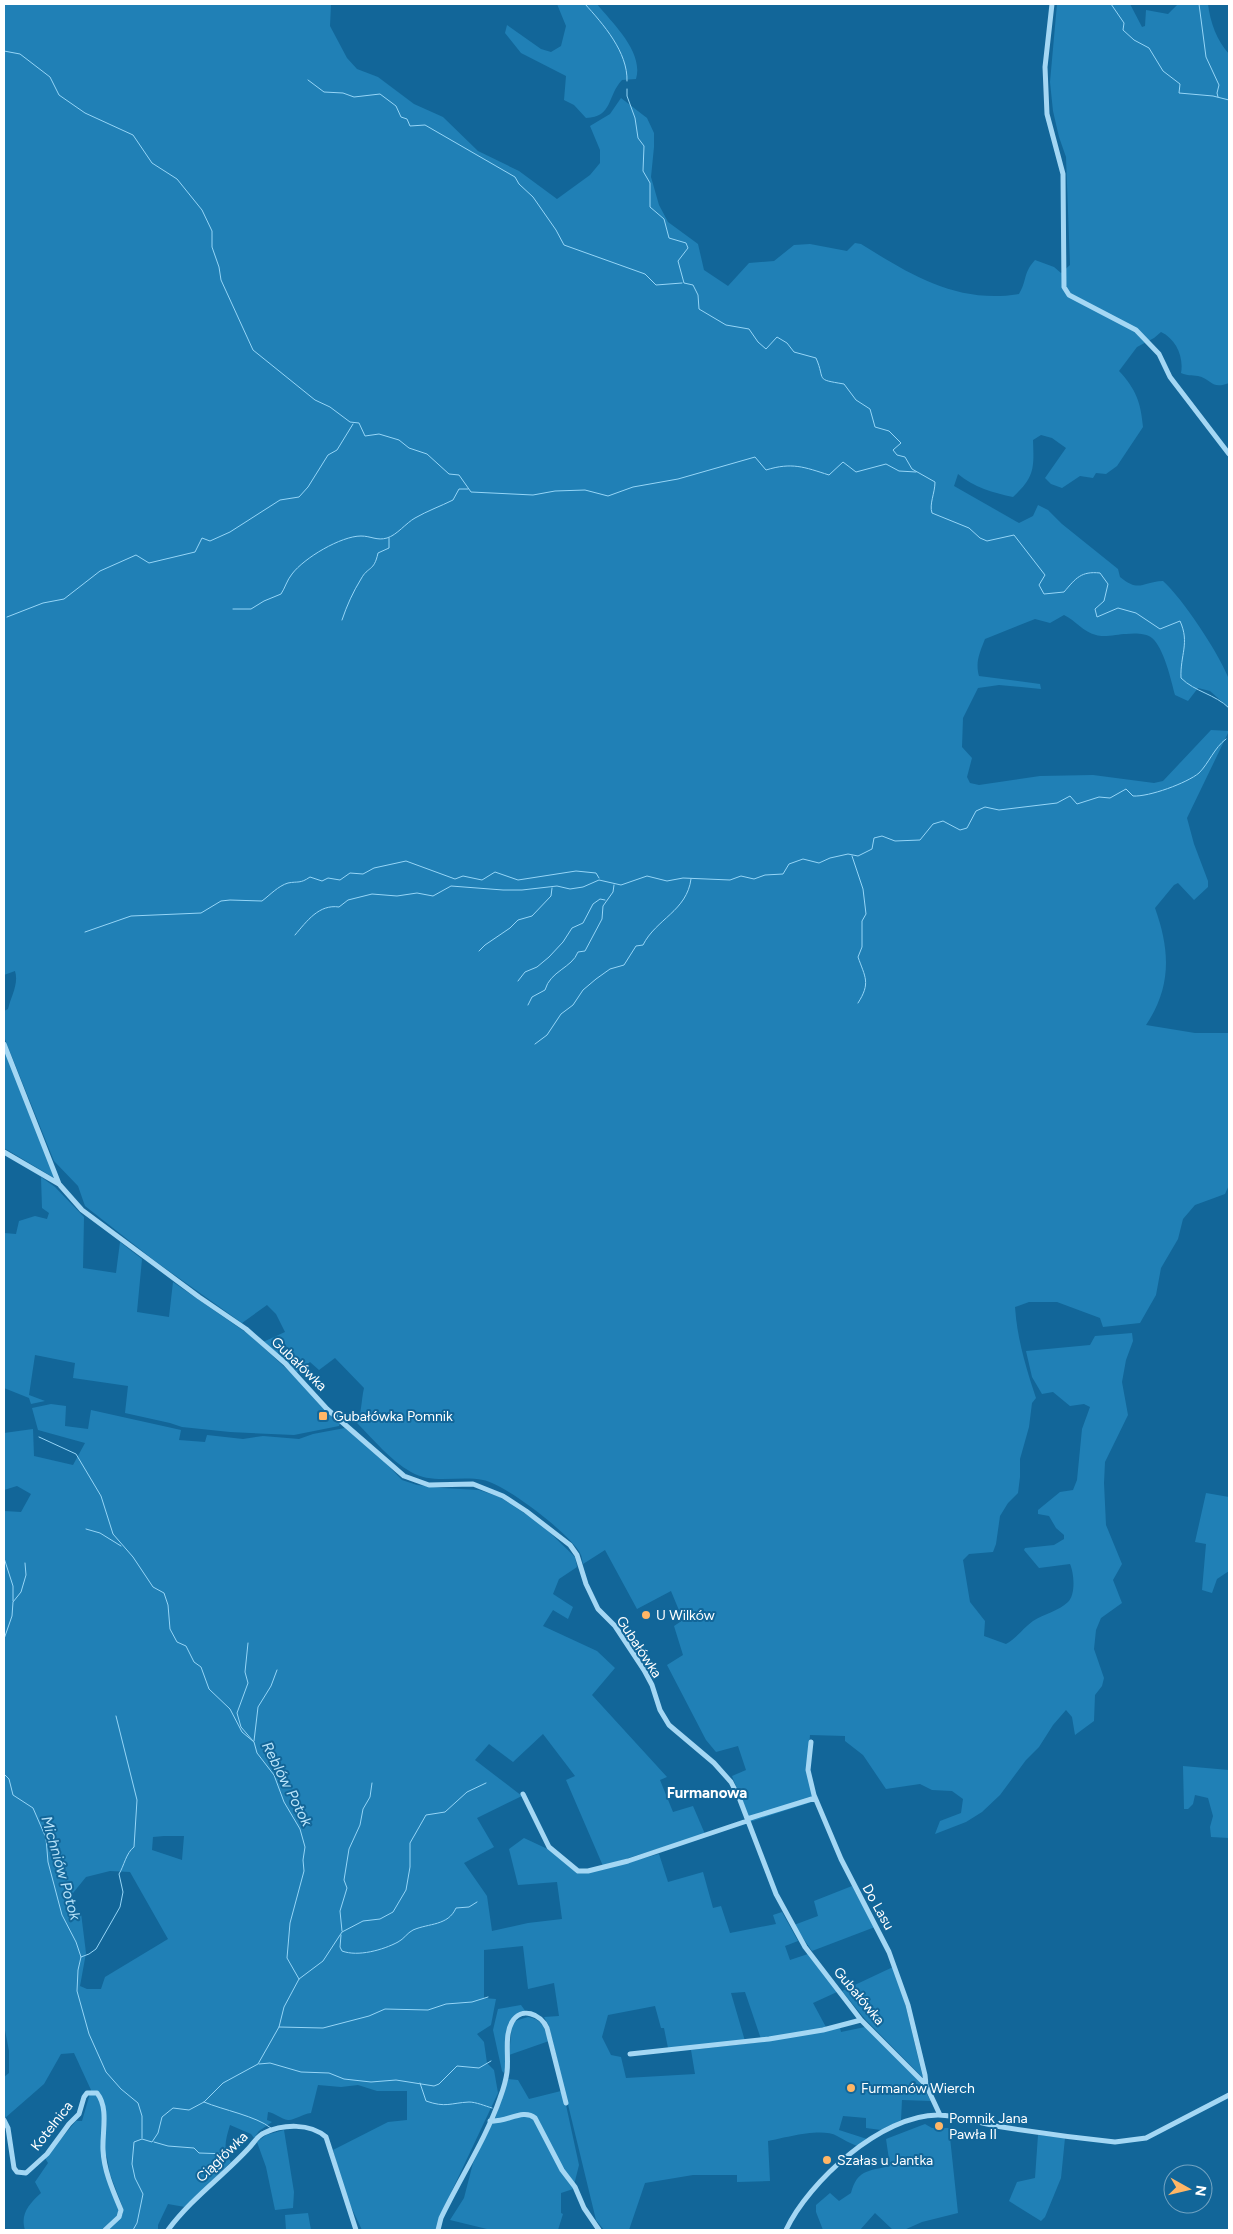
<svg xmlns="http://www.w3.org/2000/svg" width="1233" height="2234" font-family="Figtree,sans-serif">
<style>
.green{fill:#2080b6;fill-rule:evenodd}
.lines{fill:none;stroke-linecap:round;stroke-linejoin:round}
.stream{stroke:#95d5f7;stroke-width:1}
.minor{stroke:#a4d7f4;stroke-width:5}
.poi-dot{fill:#ffb666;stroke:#126699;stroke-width:2}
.labels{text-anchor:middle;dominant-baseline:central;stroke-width:4;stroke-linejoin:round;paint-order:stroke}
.street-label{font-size:14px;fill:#fff;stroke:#126699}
.poi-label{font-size:14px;fill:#fff;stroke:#126699;text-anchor:start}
.water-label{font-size:15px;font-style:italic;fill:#b8e3fa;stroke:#126699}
.neighbourhood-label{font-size:15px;font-weight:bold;fill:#fff;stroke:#126699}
</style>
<rect width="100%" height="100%" fill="#126699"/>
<path class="green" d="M 4,4 L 331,4 L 330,26 L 347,58 L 357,69 L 378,77 L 414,104 L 443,117 L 478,151 L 519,171 L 557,199 L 590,175 L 600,163 L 600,150 L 590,126 L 610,114 L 621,98 L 647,118 L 654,133 L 654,147 L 651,177 L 659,205 L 668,222 L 698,244 L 704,270 L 728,286 L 749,263 L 774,261 L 794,245 L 810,244 L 847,251 L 855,243 L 861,244 C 911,275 957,304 1019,294 C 1027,281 1023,273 1035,260 L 1054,267 L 1061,273 L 1070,265 L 1066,157 L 1059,137 L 1053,111 L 1050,82 L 1057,4 L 1130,4 L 1142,27 L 1145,26 L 1146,10 L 1168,14 L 1178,4 L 1208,4 C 1210,22 1217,41 1229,54 L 1229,383 C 1211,390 1212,379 1198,376 C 1191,375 1188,376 1181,373 C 1184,357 1176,339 1161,332 L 1154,338 L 1137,347 L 1119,371 C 1136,389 1141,403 1143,427 L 1117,466 L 1106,474 L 1096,473 L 1093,478 L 1080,476 L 1062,488 L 1051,484 L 1045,478 L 1066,448 L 1052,438 L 1041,435 L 1033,440 C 1034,468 1035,477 1013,497 C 994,493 973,487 958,474 L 954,486 L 1019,523 L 1033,516 L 1038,505 L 1048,510 L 1062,524 L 1118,569 L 1120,577 C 1140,593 1141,582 1163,581 C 1183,599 1218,652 1228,677 C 1232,685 1229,699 1229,708 L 1210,691 L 1198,688 L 1188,701 L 1175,695 C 1171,680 1164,648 1152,638 C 1146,633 1134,633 1126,634 C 1118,634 1104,638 1096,635 C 1083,632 1075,620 1064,615 L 1050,623 L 1035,619 L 985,639 C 980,652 975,662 979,676 L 1040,684 L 1041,689 L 999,685 L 978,688 L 963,718 L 962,747 L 972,758 L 967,777 L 970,783 L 979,785 L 1040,776 L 1093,775 L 1154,783 L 1163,781 L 1211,730 L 1229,731 L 1187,818 L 1194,844 L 1208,881 L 1208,887 L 1194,900 L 1178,883 L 1174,885 L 1155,908 C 1170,950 1172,986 1146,1025 L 1195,1033 L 1229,1033 L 1229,1185 L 1225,1194 L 1195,1205 L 1183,1219 L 1178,1239 L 1161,1268 L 1156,1295 L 1140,1323 L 1103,1327 L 1100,1318 L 1057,1302 L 1029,1302 L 1015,1307 C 1017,1338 1026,1368 1036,1398 L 1032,1403 L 1029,1427 L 1020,1459 L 1020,1477 L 1018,1493 L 1008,1503 L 1000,1516 L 996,1544 L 993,1552 L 969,1554 L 963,1560 L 970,1602 L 985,1621 L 984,1636 L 1006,1644 C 1017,1638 1023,1628 1033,1621 C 1044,1614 1059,1611 1068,1602 C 1076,1594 1074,1573 1070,1564 L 1039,1568 L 1024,1550 L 1025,1548 L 1054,1545 L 1064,1539 L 1064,1535 L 1056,1528 L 1049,1516 L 1038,1514 L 1038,1510 L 1060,1492 L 1073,1490 L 1077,1480 L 1082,1429 L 1090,1407 L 1084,1404 L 1070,1406 L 1053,1392 L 1042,1394 L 1032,1377 L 1026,1351 L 1090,1345 L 1095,1336 L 1132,1333 L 1133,1341 L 1126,1360 L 1122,1382 L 1128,1415 L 1105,1462 L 1104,1483 L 1106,1525 L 1122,1564 L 1113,1580 L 1122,1603 L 1101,1618 L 1096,1630 L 1094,1649 L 1104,1678 L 1102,1686 L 1095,1695 L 1094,1721 L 1075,1735 L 1072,1717 L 1066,1710 L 1053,1725 L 1039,1747 L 1026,1760 L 1000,1795 L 982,1812 L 966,1822 L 935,1834 L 940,1821 L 961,1813 L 963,1799 L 952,1791 L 932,1790 L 920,1784 L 886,1789 L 863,1755 L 845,1741 L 845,1736 L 810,1735 L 807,1770 L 815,1801 L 750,1822 L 732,1776 L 746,1770 L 738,1746 L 716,1752 L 706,1740 L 667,1665 L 683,1655 L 674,1626 L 683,1620 L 671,1591 L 637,1609 L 605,1550 L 583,1564 C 582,1560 582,1556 580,1553 C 569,1533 505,1484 483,1480 C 459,1475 433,1485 411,1472 C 390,1460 374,1440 357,1423 C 362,1412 361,1401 364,1388 L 335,1358 L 319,1370 L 310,1362 L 297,1372 L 263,1342 L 285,1332 L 276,1314 L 267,1305 L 242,1323 L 155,1261 L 85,1206 L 78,1186 L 54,1161 L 4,1037 L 4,1011 L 8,1009 C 11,996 19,984 15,971 L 4,975 Z
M 557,4 L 597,4 C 613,24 644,52 636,79 L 622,80 C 607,96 613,117 586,118 L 574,105 L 564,100 L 566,76 L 521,53 L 505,33 L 507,25 L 541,49 L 551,52 L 561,46 L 566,26 Z
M 4,1049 L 56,1179 L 4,1148 Z
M 41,1177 L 55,1187 L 84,1217 L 83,1268 L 116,1273 L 120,1242 L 142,1259 L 137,1312 L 169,1317 L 173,1282 L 251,1336 L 292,1374 L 340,1423 L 339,1426 L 294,1435 L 230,1432 L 182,1427 L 170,1423 L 125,1413 L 128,1386 L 73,1378 L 75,1363 L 35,1355 L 29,1395 L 45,1401 L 31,1404 L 29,1398 L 4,1388 L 4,1233 L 16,1234 L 19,1221 L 35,1216 L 47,1219 L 49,1213 L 42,1208 Z
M 51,1404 L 66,1406 L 65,1426 L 88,1429 L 91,1410 L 181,1430 L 179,1440 L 205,1442 L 207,1435 L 243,1439 L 263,1436 L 299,1439 L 313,1434 L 345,1428 L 378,1455 L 402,1480 L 417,1485 L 442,1488 L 479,1490 L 500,1497 L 542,1525 L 575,1557 L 577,1567 L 559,1579 L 553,1594 L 573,1607 L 568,1619 L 553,1610 L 543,1626 L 597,1651 L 615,1668 L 592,1695 L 667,1777 L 660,1780 L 673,1812 L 693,1806 L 705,1834 L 603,1866 L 566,1780 L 575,1776 L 543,1734 L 513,1762 L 489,1744 L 475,1760 L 522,1796 L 477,1818 L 494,1847 L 464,1863 L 487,1896 L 492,1931 L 528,1923 L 562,1919 L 557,1882 L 518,1885 L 509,1849 L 524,1838 L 554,1852 L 577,1872 L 599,1870 L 659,1854 L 668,1882 L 703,1872 L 713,1908 L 721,1906 L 730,1933 L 776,1924 L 773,1915 L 782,1912 L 798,1941 L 785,1946 L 790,1960 L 808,1954 L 837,1992 L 813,2003 L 827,2029 L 761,2039 L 745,1992 L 731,1993 L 745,2041 L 668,2048 L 664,2028 L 661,2028 L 655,2006 L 608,2015 L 602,2037 L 611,2055 L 621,2057 L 626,2078 L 695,2074 L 691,2050 L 762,2042 L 840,2028 L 841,2032 L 865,2027 L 919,2081 L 931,2101 L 902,2100 L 901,2120 L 881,2130 L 866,2128 L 866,2118 L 843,2116 L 839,2130 L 867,2139 L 857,2146 C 850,2143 844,2140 837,2136 C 822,2127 784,2138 768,2141 L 770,2181 L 737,2182 L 737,2175 L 693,2175 L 645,2183 L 629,2230 L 604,2230 L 596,2220 L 549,2026 L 544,2017 L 559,2016 L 554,1983 L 528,1989 L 523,1946 L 484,1950 L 484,1998 L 496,1999 L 491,2025 L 477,2034 L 484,2042 L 487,2063 L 494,2070 L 498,2093 L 440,2216 L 436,2230 L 362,2230 L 344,2192 L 333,2150 L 388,2122 L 407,2120 L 407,2091 L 377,2091 L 358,2085 L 341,2087 L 318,2085 L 311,2113 C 302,2114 293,2121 288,2120 C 281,2119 275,2113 268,2112 L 267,2120 L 272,2122 L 259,2131 L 254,2138 L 251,2134 L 230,2125 C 226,2139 222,2149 231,2162 L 185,2207 L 168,2204 L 158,2225 L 158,2230 L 108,2230 L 123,2214 L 123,2208 L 110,2174 L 107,2157 L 104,2154 L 119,2208 L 117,2218 L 103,2230 L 25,2230 C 20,2214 29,2204 41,2193 L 35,2182 L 48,2163 L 45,2158 L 76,2121 L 82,2121 L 91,2090 L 74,2053 L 61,2054 L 44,2084 L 5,2118 L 4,2117 L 4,2077 L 9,2073 L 9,2051 L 4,2025 L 4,1511 L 21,1512 L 31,1494 L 17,1486 L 4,1490 L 4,1433 L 33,1429 L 34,1456 L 73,1465 L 85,1443 L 38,1430 L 32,1408 ZM 164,1836 L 184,1836 L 182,1860 L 152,1850 L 153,1837 ZM 110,1871 L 130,1872 L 168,1939 L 105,1977 L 101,1989 L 87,1989 L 80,1986 L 86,1953 L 81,1913 L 68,1913 L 65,1903 L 86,1877 Z
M 1206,1493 L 1229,1497 L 1229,1571 L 1217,1579 L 1212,1593 L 1202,1590 L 1206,1544 L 1195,1542 Z
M 1183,1766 L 1229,1770 L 1229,1838 L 1211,1837 L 1210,1827 L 1213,1816 L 1208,1798 L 1195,1795 L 1193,1804 L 1188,1809 L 1184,1809 Z
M 852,1886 L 875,1927 L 812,1951 L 794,1925 L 818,1916 L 814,1901 Z
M 893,1967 L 902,1991 L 923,2078 L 865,2019 L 842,1991 Z
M 521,2005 L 526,2012 C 493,2021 514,2051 504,2073 L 502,2071 L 493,2030 L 498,2009 Z
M 528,2017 C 543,2020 544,2027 549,2041 L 509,2055 L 512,2025 L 515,2021 Z
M 508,2079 L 518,2080 L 529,2099 L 561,2091 L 566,2105 L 579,2165 L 573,2189 L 561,2193 L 561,2213 L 563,2214 L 558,2230 L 491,2230 L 450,2220 L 464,2198 L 473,2163 L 496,2116 Z
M 925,2124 L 932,2128 L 949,2128 L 958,2213 L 922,2222 L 904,2230 L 893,2230 L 875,2213 L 860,2230 L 823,2230 L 816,2212 L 816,2205 L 830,2193 L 839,2201 L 851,2193 C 857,2170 868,2171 890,2166 L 886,2139 Z
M 284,2130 L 294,2192 L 293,2208 L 275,2210 L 266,2167 L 257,2142 L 266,2135 Z
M 1038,2135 L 1065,2138 L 1061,2178 L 1045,2217 L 1041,2221 L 1009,2201 L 1017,2182 L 1035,2178 Z
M 308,2213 L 311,2230 L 286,2230 L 285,2215 Z"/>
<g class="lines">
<path class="stream" d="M 585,4 C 603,24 628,52 627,81
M 1111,4 L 1124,23 L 1123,30 L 1134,40 L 1149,48 L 1163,71 L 1180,84 L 1179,93 L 1213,96 L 1229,100
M 1199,4 L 1206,57 L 1219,85 L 1217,93 L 1218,97
M 4,51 L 20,54 L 50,77 L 59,95 L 85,113 L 133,135 L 152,163 L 177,179 L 202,210 L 212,231 L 212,247 L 219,267 L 221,280 L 253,350 L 315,400 L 330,407 L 350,422 L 359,423 L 365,436 L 379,434 L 399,440 L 409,448 L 427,454 L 449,474 L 459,475 L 471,492 L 533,495 L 555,491 L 585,490 L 608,496 L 633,487 L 678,479 L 755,457 L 766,470 C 792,462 804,467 829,475 L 843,462 L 856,472 L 886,464 L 899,471 L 916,472
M 308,80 L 324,92 L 343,93 L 354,97 L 380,94 L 396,106 L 401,117 L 407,119 L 410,126 L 425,125 L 515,177 L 519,184 L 533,197 L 556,230 L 564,245 L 645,274 L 656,285 L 682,283
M 627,89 L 627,96 L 635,118 L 638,138 L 644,146 L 643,171 L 650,183 L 650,207 L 664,219 L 669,238 L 686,243 L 688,248 L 678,261 L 684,283 L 693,285 L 698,295 L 699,309 L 726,325 L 749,329 L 758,342 L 766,349 L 777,337 L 787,343 L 794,352 L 816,358 C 826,381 814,379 844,384 L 856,400 L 870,409 L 875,427 L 889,431 L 901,443 L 893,450 L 897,455 L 905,457 L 912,469 L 935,482 C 935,493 929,504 932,513 L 969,528 L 980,538 L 987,541 L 1014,535 L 1045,575 L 1039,585 L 1044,594 L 1064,592 C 1076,578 1081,571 1100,573 L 1108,584 L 1104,601 L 1095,609 L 1097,617 L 1118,608 L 1136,613 L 1160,629 L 1180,621 C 1190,643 1180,655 1181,678 C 1195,692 1215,694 1229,708
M 233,609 L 251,609 L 264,601 L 281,594 C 285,588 287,580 292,574 C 304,558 341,536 361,536 C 371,536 377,541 387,538 C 397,535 406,523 415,518 C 427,511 441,506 453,500 L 459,489 L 468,489
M 7,617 L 43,603 L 64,599 L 100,571 L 136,555 L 149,563 L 195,552 L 202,538 L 210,541 L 230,532 L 280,500 L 299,497 L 308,487 L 328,455 L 337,450 L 353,424
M 342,620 C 347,605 353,592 361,579 C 368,566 374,572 378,553 L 389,548 L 389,538
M 852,856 L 863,889 L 866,914 L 862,921 L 862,947 L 858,957 C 865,977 871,983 858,1003
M 85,932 L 131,916 L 201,913 L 221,901 L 230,900 L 262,901 C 270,895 278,886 288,883 C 298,881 300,884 310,877 L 322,881 L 328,878 L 340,880 L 350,873 L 363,874 L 374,868 L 406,861 L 455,879 L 463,876 L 482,880 L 495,872 L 518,880 L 576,871 L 596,873 L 599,878
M 295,935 C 307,921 319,904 339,907 L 348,900 L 372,894 L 397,896 L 417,893 L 433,896 L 451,886 L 503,890 L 522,890 L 557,886 L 570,889 L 583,887 L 599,880 L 621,885 L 647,876 L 667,881 L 683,878 L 730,880 L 741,876 L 754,879 L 765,875 L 783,874 L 789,864 L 803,859 L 819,863 L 830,858 L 848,854 L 858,856 L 872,849 L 874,838 L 882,836 L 895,841 L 920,840 L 933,824 L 943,821 L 960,830 L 967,828 L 976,811 L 985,807 L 999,810 L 1057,803 L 1070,796 L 1077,804 L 1099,797 L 1110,798 L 1126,789 L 1133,796 C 1149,797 1187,783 1199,773 C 1209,763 1214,748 1226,739
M 479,951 L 485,945 L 510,928 L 518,920 L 532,916 L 551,896 L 552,888
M 518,981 L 525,972 L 537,967 L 549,957 L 563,942 L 572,928 L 583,923 L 593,904 L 600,899 L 605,900
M 528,1005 L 532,997 L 545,990 C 550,971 572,968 578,952 L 585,951 L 602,919 L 603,906 L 613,892 L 614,885
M 535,1044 L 547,1035 L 561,1014 L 573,1005 L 583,990 L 596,979 L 610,969 L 624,965 L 636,946 L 643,945 C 656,919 687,911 691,879
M 39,1437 L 76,1454 L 101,1496 L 113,1534 L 133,1557 L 153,1587 L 164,1593 L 168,1605 L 170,1629 L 177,1642 L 186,1646 L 194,1662 L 201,1667 L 209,1689 L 230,1709 L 242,1732 L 254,1742 L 257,1753 L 274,1775 L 284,1802 L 300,1829 L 305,1847 L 303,1860 L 304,1871 L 290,1923 L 287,1958 L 299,1979
M 86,1529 L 100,1533 L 121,1546
M 4,1558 L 13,1586 L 13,1601
M 4,1639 L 12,1616 L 13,1602 L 21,1592 L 26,1575 L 25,1563
M 248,1643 L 245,1672 L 248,1683 L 237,1713 L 241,1727 L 253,1741
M 254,1741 L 258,1707 L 271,1686 L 277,1670
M 4,1774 L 9,1779 L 13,1795 L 33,1808 L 46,1838 L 48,1862 L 62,1915 L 76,1942 L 81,1957 L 78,1970 L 77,1991 L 89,2034 L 106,2072 L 121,2089 L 138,2103 L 142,2116 L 142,2138
M 342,1931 L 340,1911 L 347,1888 L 344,1880 L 349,1849 L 360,1825 L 363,1809 L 370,1797 L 372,1783
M 341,1935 L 340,1947 L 342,1951 C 358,1957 383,1950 398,1942 C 404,1939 407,1933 413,1930 C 429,1923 448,1926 456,1908 L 469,1907 L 477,1902
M 81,1957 L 89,1954 L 96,1949 L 120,1907 L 123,1892 L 119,1874 C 124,1866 126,1853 134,1847 L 137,1800 L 116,1716
M 279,2027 L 323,2028 L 369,2016 L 385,2009 L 428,2010 L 446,2004 L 472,2002 L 488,1997
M 259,2064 L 270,2063 L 301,2072 L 329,2073 L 344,2079 L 371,2082 L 396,2080 L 434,2086 L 439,2084 L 457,2066 L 479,2068 L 491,2061
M 420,2083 L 426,2101 C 446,2108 450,2103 469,2102 C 476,2102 485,2106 492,2108
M 204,2102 C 223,2110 256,2116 271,2128
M 154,2142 L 168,2146 L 194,2148 L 199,2153 L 228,2154
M 133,2230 L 137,2223 L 143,2194 L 135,2178 L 132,2164 L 134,2142 L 142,2139 L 152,2142 L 158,2133 L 162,2117 L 173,2108 L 189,2110 L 204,2102 L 223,2083 L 258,2064 L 279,2027 L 284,2007 L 299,1979 L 323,1961 L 342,1932 L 363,1921 L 380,1919 L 393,1912 L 406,1890 L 410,1867 L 410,1843 L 426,1815 L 445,1812 L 467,1792 L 486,1783"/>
<path class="minor" d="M 1052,4 L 1045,67 L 1047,114 L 1063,174 L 1064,287 L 1069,295 L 1136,330 L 1159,354 L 1170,377 L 1229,454
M 4,1044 L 59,1184
M 4,1152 L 59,1184 L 82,1210 L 199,1297 L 246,1329 L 285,1363 L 327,1409 L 404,1476 L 429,1485 L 473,1484 L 503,1496 L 526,1511 L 570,1545 L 577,1555 L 586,1584 L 598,1609 L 615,1626 L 644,1670 L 652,1685 L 660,1710 L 669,1725 L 714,1763 L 731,1782 L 740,1800 L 776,1894 L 805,1947 L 861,2020 L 926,2085 L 940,2115
M 811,1742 L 808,1770 L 814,1795 L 841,1859 L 889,1952 L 908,2005 L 925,2075 L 926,2085
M 523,1794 L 549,1847 L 578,1871 L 588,1871 L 628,1861 L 747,1821
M 747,1819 L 815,1798
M 630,2054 L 769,2039 L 823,2030 L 861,2020
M 4,2120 L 8,2128 L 14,2168 L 17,2172 L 26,2173 L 47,2154 L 69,2124 L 79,2114 L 84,2097 L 87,2093 L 97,2093 C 109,2108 102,2132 103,2150 C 104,2171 113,2191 121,2210 L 119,2217 L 105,2230
M 490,2121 C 506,2123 523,2108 535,2118 L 562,2170 L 575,2187 L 584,2208 L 599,2230
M 168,2230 C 191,2199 222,2177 248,2149 C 254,2143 257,2136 264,2133 C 283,2124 310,2123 326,2137 L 356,2230
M 438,2230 L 441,2218 C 460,2178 486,2139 500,2098 C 503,2090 506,2080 507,2072 C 509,2057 504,2036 512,2022 C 521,2006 541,2014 547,2028 L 566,2103
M 786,2230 C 809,2181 882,2115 938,2115 C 959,2115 981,2124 1002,2127 C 1040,2133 1078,2138 1115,2142 L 1146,2138 L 1229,2095"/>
</g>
<g class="poi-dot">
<rect x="318" y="1411" width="10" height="10" rx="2.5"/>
<circle cx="646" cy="1615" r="5"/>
<circle cx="851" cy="2088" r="5"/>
<circle cx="939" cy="2126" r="5"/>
<circle cx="827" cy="2160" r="5"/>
</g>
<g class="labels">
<g class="street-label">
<text transform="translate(299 1364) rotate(44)">Gubałówka</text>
<text transform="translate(639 1647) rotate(57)">Gubałówka</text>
<text transform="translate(878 1907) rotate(61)">Do Lasu</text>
<text transform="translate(859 1996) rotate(50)">Gubałówka</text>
<text transform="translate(52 2126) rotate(-52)">Kotelnica</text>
<text transform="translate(222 2157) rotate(-44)">Ciągłówka</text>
</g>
<g class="poi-label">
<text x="333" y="1416">Gubałówka Pomnik</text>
<text x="656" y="1615">U Wilków</text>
<text x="861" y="2088">Furmanów Wierch</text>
<text x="949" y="2118">Pomnik Jana<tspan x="949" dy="16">Pawła II</tspan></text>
<text x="837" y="2160">Szałas u Jantka</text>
</g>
<g class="water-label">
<text transform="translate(287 1784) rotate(63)">Reblów Potok</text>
<text transform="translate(61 1868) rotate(74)">Michniów Potok</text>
</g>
<g class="neighbourhood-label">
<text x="707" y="1793">Furmanowa</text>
</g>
</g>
<rect width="1233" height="2234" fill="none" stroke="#ffffff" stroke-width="10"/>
<g transform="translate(1188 2189) rotate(98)"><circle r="24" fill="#126699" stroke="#71a3c2"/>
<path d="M0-4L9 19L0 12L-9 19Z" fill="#ffb666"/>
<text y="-8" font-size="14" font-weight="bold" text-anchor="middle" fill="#ffffff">N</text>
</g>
</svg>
